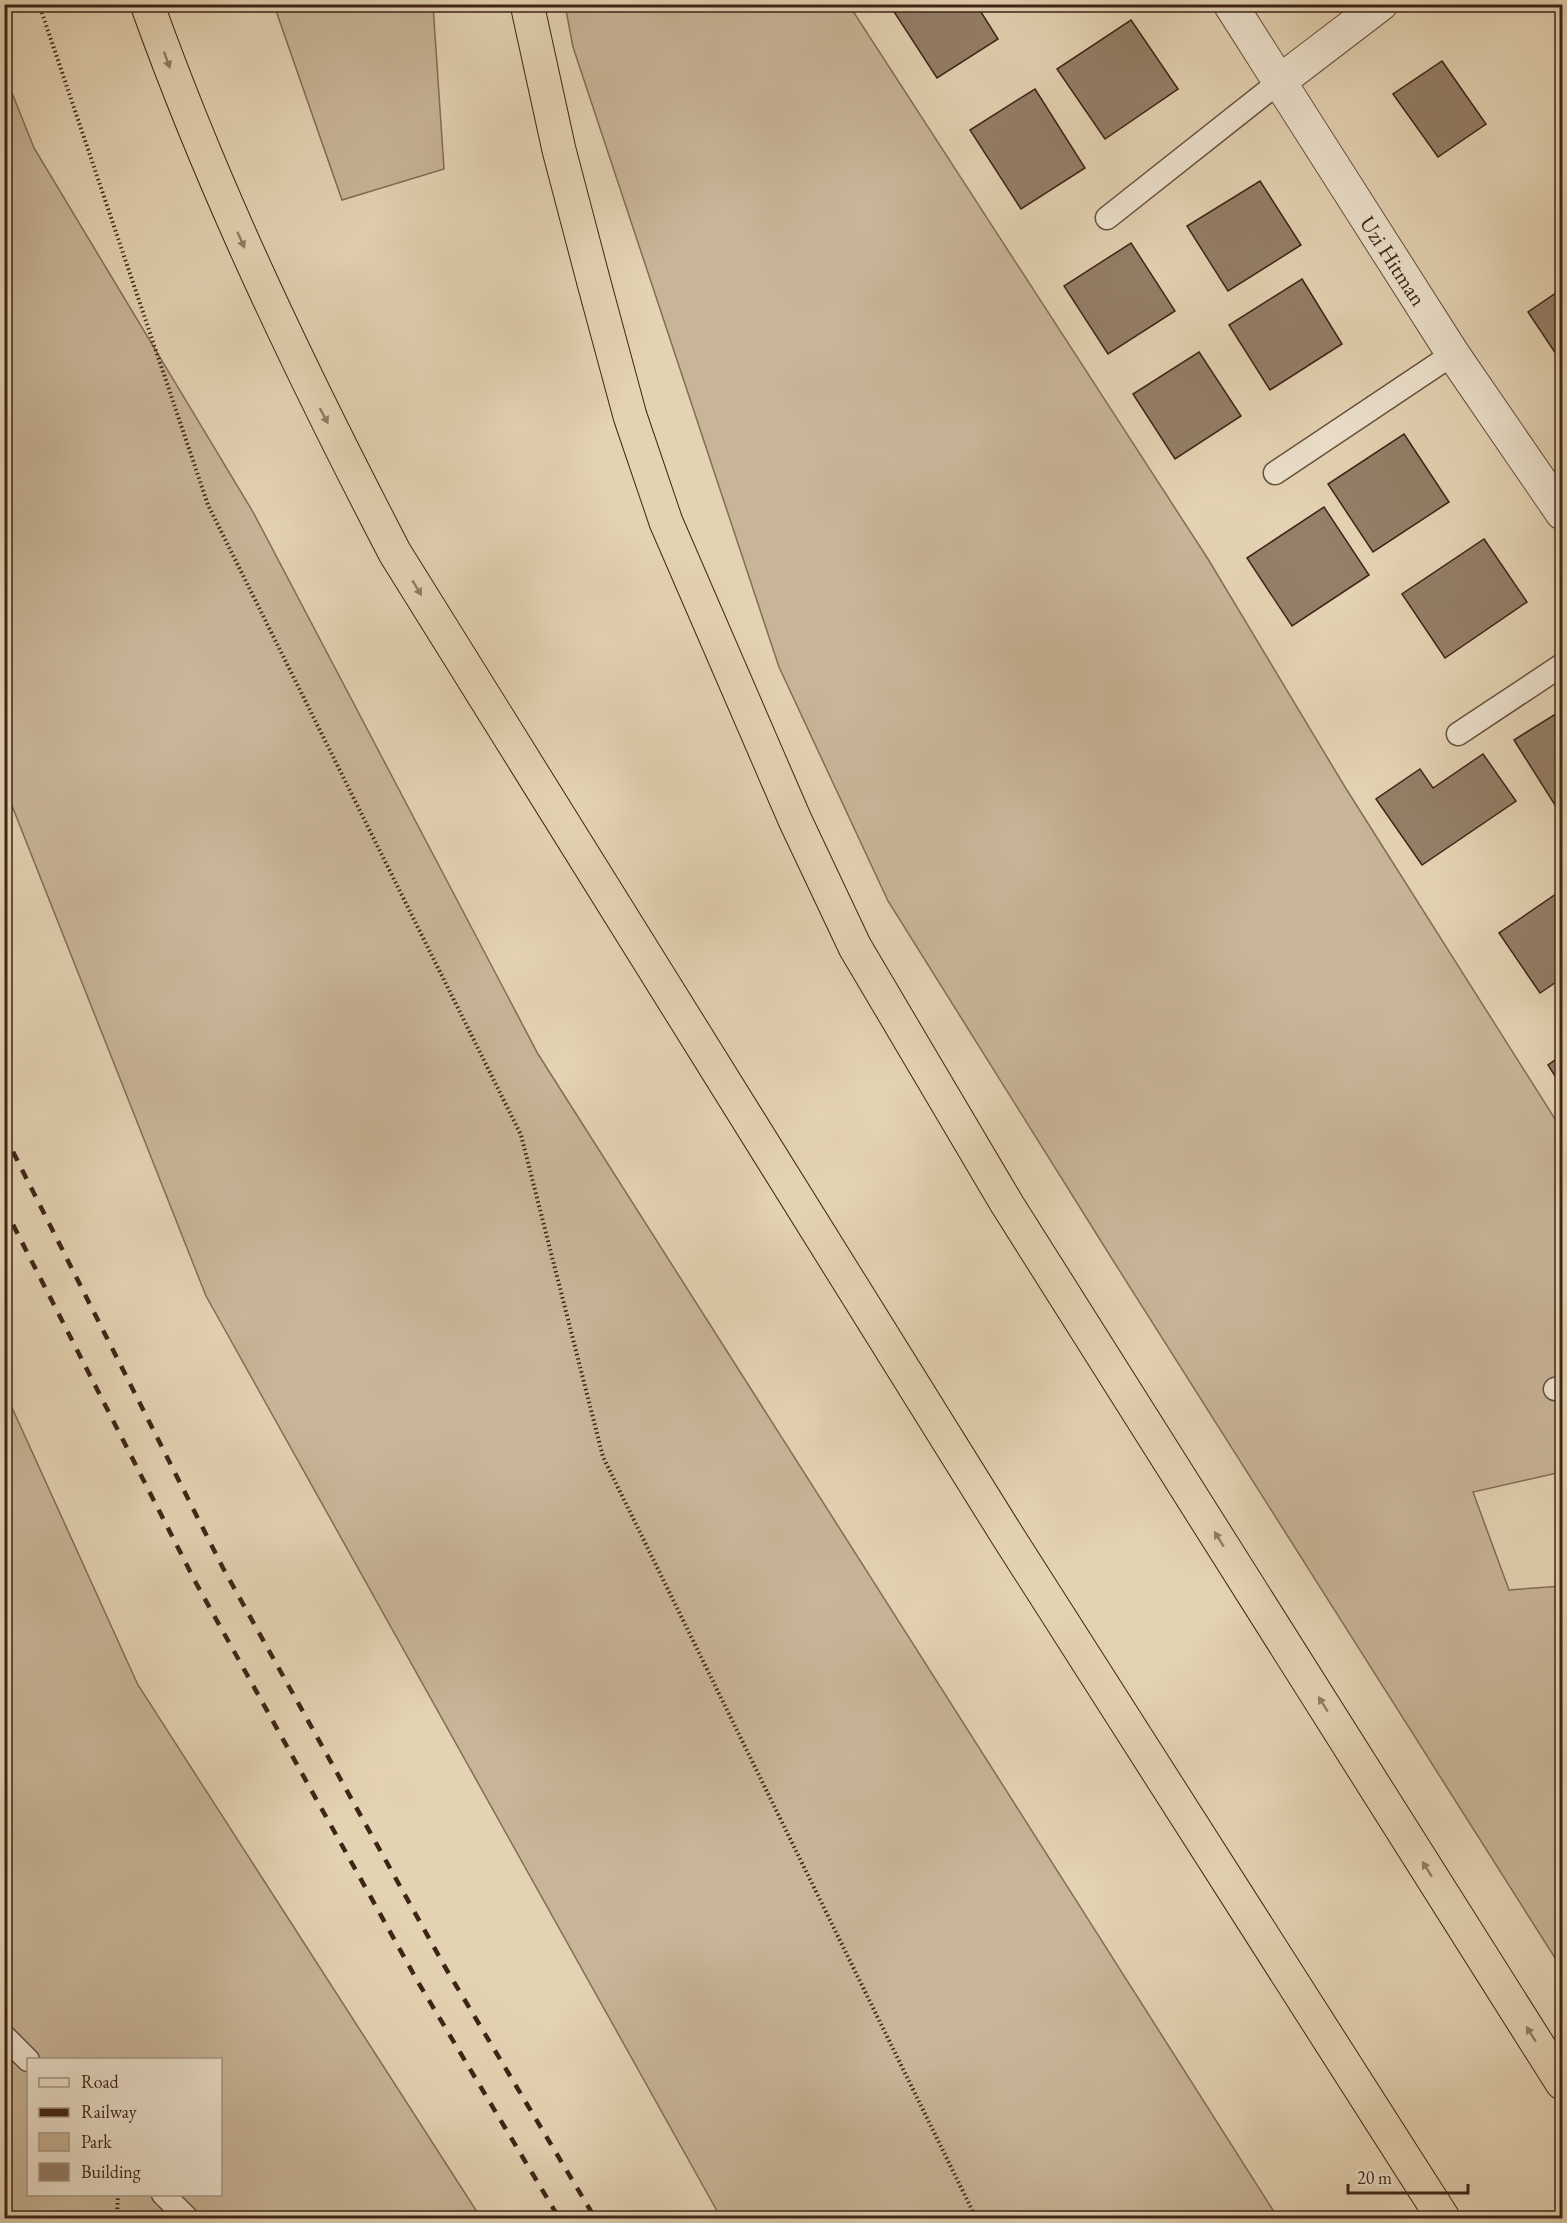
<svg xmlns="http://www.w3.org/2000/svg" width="1567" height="2223" font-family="'EB Garamond',serif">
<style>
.green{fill:#c8b598;stroke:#836c58;stroke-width:1.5;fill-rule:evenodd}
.building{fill:#947f68;stroke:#3e2417;stroke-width:1.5}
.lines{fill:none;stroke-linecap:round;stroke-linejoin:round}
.service-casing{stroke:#68503e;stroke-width:25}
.minor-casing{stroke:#68503e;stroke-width:35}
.trunk-casing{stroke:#3e2417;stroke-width:35}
.path{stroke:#3e2417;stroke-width:4;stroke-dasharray:1.5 3;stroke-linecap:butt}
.service{stroke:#ede2ce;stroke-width:22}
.minor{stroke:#ede2ce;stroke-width:33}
.trunk{stroke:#e4d3b3;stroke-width:33}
.rail{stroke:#3e2417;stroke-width:4.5;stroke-dasharray:10 10;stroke-linecap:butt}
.oneway{fill:#917c65}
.labels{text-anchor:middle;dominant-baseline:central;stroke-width:6;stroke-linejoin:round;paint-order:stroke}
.street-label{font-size:22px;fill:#3e2417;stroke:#ede2ce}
</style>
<rect width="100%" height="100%" fill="#e4d3b3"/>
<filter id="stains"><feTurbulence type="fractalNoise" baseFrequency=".00333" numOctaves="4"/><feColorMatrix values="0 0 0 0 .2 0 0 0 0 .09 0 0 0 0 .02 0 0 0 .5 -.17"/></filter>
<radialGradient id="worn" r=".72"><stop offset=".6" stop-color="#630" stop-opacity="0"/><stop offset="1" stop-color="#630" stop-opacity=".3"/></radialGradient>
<path class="green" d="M 274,5 L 433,5 L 444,169 L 342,200 Z
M 565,5 L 849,5 L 1208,559 L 1345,787 L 1562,1130 L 1562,1472 L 1473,1492 L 1509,1590 L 1562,1586 L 1562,1969 L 1114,1262 L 888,901 L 779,667 L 573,47 Z
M 4,73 L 34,148 L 253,512 L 538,1054 L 1278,2218 L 721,2218 L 206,1296 L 5,788 Z
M 4,1390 L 138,1685 L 481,2218 L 5,2218 ZM 28,2060 L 220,2060 L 220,2194 L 28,2194 Z"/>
<path class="building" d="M 889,4 L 976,4 L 998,39 L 937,78 Z
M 1131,20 L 1178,89 L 1105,139 L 1057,69 Z
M 1442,61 L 1486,124 L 1438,157 L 1393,94 Z
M 1035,89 L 1085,168 L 1021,209 L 970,130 Z
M 1260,181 L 1301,245 L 1228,291 L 1187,226 Z
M 1131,243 L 1175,311 L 1108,354 L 1064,286 Z
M 1302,279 L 1342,344 L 1270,390 L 1229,325 Z
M 1562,289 L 1562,363 L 1528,312 Z
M 1199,352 L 1241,416 L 1175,459 L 1133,394 Z
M 1404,434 L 1449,502 L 1373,552 L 1328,484 Z
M 1324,507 L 1369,575 L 1292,626 L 1247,558 Z
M 1484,539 L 1527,602 L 1445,658 L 1402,594 Z
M 1562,710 L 1562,800 L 1555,805 L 1514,740 Z
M 1483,754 L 1516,801 L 1422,865 L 1376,799 L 1420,769 L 1433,788 Z
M 1562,890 L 1562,978 L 1540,993 L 1499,933 Z
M 1562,1055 L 1562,1087 L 1548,1065 Z"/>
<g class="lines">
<g class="service-casing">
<path id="service" d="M 1107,218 L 1279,82
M 1275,473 L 1453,354
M 1458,734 L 1562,665
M 1555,1389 L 1562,1387
M 4,2036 L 28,2060
M 163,2194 L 187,2218"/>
</g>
<g class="minor-casing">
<path id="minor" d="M 1230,4 L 1453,354 L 1562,513
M 1279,82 L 1381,4"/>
</g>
<g class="trunk-casing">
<path id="trunk" d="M 147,4 C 215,194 302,374 395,553 L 1007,1535 L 1443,2218
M 527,4 L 559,150 L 594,283 L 630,416 L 666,522 L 795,820 L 855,947 L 1007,1204 L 1562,2083"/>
</g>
<path class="path" d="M 39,4 L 208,505 L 521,1135 L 603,1457 L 976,2218
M 117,2218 L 118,2194"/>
<use href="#service" class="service"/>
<use href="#minor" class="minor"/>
<use href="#trunk" class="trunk"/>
<path class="rail" d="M 4,1134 L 223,1568 L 445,1967 L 595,2218
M 4,1207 L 196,1583 L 418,1982 L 559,2218"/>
</g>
<defs><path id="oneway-solid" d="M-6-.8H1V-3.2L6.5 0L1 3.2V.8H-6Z" transform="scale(1.5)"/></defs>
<g class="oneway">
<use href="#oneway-solid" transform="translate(167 60) rotate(70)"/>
<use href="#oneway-solid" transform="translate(241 240) rotate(66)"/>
<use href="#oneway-solid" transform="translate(324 416) rotate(62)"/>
<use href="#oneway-solid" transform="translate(417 588) rotate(59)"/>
<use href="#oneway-solid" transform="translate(1219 1539) rotate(-122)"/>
<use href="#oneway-solid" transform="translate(1323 1704) rotate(-122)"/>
<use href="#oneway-solid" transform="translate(1427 1869) rotate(-122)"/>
<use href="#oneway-solid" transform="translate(1531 2034) rotate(-122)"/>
</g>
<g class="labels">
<g class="street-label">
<text transform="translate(1393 261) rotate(57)">Uzi Hitman</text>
</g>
</g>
<rect width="1567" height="2223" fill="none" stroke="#e4d3b3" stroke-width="24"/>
<rect x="6" y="6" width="1555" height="2211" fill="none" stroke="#3e2417" stroke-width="3"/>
<rect x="12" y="12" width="1543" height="2199" fill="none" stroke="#3e2417" stroke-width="1.5"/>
<rect x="27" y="2058" width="195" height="138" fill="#ede2ce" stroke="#a79685" stroke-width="1.5"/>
<rect x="39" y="2078" width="30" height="9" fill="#ede2ce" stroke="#a79685" stroke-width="1.5"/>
<text x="81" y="2088" font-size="18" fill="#3e2417">Road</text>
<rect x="39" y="2108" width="30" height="9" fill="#3e2417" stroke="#a79685" stroke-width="1.5"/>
<text x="81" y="2118" font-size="18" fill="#3e2417">Railway</text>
<rect x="39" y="2133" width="30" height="18" fill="#c8b598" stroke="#a79685" stroke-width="1.5"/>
<text x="81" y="2148" font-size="18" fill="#3e2417">Park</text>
<rect x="39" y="2163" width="30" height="18" fill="#947f68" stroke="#a79685" stroke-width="1.5"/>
<text x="81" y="2178" font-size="18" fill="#3e2417">Building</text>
<path d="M1348 2184v9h120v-9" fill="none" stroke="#3e2417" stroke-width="3"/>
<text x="1357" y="2184" font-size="18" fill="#3e2417" stroke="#ede2ce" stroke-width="4.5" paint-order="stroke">20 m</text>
<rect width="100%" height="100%" filter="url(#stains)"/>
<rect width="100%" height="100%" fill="url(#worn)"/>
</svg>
